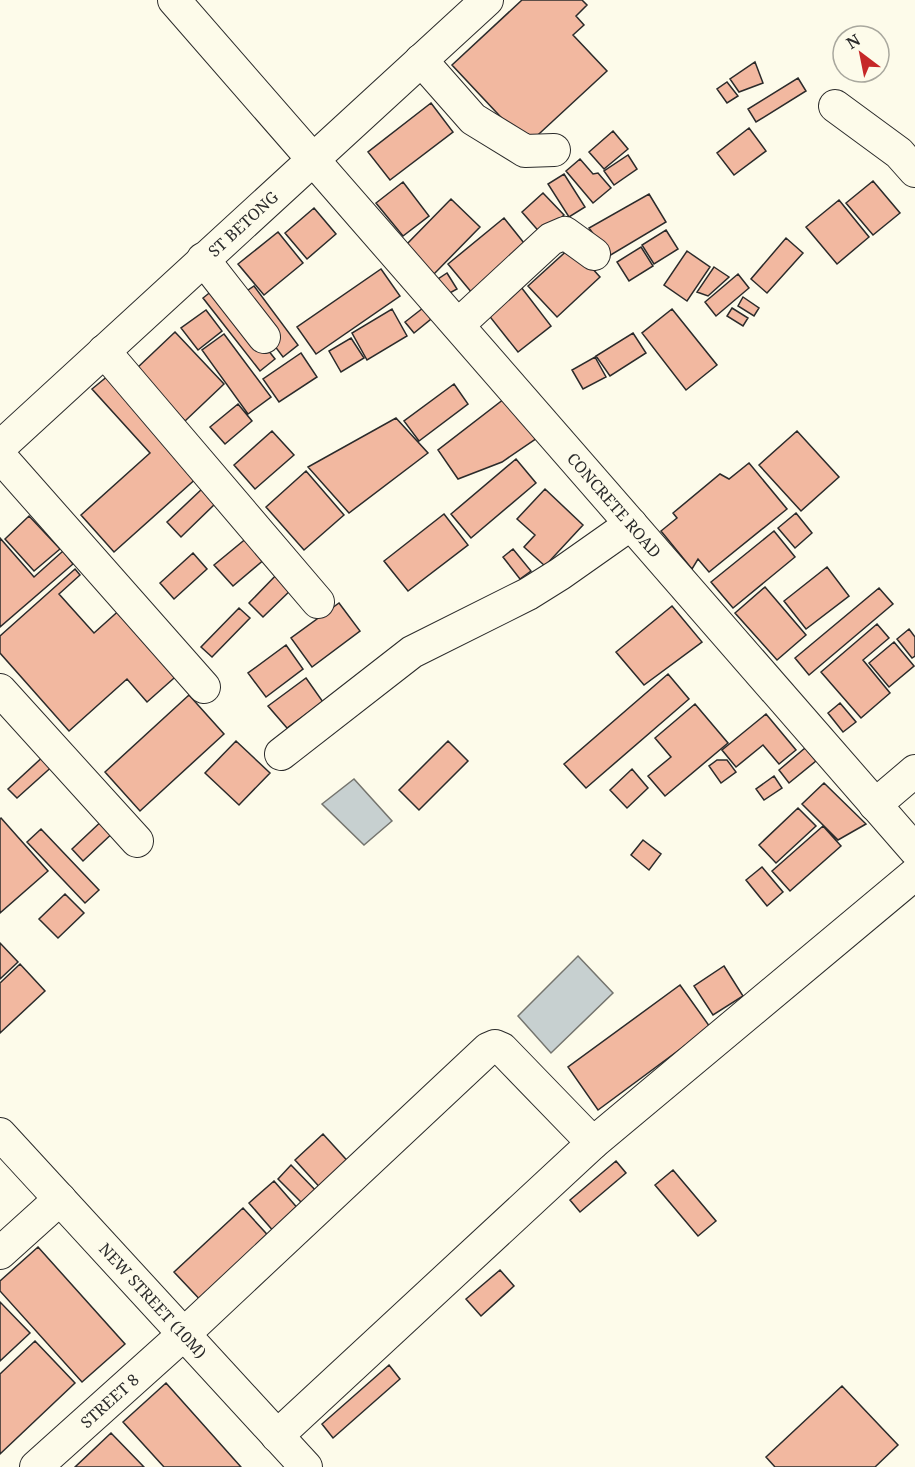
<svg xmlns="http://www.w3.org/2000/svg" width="915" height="1467" font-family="'Noto Serif',serif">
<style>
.water{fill:#c7d0d0;stroke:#74746e;stroke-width:1.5}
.building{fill:#f2b8a0;stroke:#2b2b2b;stroke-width:1.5}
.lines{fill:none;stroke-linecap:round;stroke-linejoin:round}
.minor-casing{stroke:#2b2b2b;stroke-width:34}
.minor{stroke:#fdfbea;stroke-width:32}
.labels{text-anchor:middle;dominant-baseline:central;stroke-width:4.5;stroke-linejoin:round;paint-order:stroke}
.street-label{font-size:16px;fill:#2b2b2b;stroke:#fdfbea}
</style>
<rect width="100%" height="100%" fill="#fdfbea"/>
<path class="water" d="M 354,779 L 392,821 L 364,845 L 322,804 Z
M 578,956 L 613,993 L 551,1053 L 518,1016 Z"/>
<path class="building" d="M 522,0 L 582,0 L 587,5 L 576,16 L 584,25 L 573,35 L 607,71 L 527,145 L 452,65 Z
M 755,62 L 763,83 L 739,92 L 730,79 Z
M 798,78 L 806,91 L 756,122 L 748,109 Z
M 727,82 L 738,96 L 727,103 L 717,89 Z
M 431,103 L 453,132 L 390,180 L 368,152 Z
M 749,128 L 766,151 L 734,175 L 717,153 Z
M 613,131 L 628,149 L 604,169 L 589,152 Z
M 628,155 L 637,169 L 614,185 L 604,171 Z
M 580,159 L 593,174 L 598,173 L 611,188 L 593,203 L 566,171 Z
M 564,174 L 585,207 L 569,217 L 548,184 Z
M 873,181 L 900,213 L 873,235 L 846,203 Z
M 403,182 L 429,216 L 403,236 L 376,203 Z
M 543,193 L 564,215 L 542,235 L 522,212 Z
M 649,194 L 666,222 L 609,256 L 589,228 Z
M 451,199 L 480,227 L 434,274 L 405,246 Z
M 839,200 L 869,237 L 837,264 L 806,227 Z
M 314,208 L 336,234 L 307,259 L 285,233 Z
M 504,218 L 532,253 L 477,299 L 448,264 Z
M 666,230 L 678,249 L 654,264 L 642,245 Z
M 278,232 L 303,263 L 264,295 L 238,264 Z
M 786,238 L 803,253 L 767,293 L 751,279 Z
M 572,246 L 600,277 L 557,317 L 528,286 Z
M 641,247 L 653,266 L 629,281 L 617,262 Z
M 687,251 L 710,267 L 687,301 L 664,285 Z
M 714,267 L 729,277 L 708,296 L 697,292 Z
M 381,269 L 400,296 L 316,354 L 297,327 Z
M 447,273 L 457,289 L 448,294 L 438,279 Z
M 738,274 L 749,288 L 716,316 L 705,302 Z
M 218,286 L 275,359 L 260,371 L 203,298 Z
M 254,286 L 298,345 L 283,357 L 238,297 Z
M 521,287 L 551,326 L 518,352 L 487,313 Z
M 743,297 L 759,308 L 754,316 L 738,306 Z
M 423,308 L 431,319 L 414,333 L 405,322 Z
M 732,308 L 748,318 L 743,326 L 727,316 Z
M 392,309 L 407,336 L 367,360 L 352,333 Z
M 672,309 L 717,365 L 686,390 L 642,333 Z
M 206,310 L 222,331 L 198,350 L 181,328 Z
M 175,332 L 224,384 L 185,421 L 136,369 Z
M 633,333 L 646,353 L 610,376 L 596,356 Z
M 224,334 L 271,397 L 248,414 L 202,350 Z
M 351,338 L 364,358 L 341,372 L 329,351 Z
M 301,353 L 317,377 L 279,402 L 263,379 Z
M 595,357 L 606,377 L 583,389 L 572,370 Z
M 109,375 L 199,476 L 114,552 L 81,515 L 150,453 L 92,389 Z
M 454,384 L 468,404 L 419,441 L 404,421 Z
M 504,399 L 537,438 L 502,462 L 458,479 L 438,450 Z
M 238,404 L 252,421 L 225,444 L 210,427 Z
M 396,418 L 428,453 L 349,513 L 308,467 Z
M 272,431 L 294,455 L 255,489 L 234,465 Z
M 797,431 L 839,477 L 801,511 L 759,465 Z
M 516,459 L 536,483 L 471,538 L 451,514 Z
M 749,463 L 787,509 L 709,572 L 698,559 L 692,569 L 661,531 L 677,518 L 673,513 L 720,474 L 729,479 Z
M 306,471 L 344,515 L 304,550 L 266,507 Z
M 203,488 L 217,502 L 181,537 L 167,522 Z
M 545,489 L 583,525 L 545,566 L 524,547 L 535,535 L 517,519 Z
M 796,513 L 812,533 L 795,548 L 778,528 Z
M 444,514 L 468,545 L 408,591 L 384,561 Z
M 29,516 L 60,549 L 34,571 L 5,539 Z
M 774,531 L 795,557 L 733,608 L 711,582 Z
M 248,537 L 266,558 L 233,586 L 214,565 Z
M 0,538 L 34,577 L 63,551 L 73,564 L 0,627 Z
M 513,549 L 531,571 L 520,579 L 503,557 Z
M 193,553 L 207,569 L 174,599 L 160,583 Z
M 827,567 L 849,596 L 806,629 L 784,601 Z
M 75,569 L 80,575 L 59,594 L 94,633 L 124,606 L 182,671 L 147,702 L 127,679 L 69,731 L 0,653 L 0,636 Z
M 280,571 L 295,586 L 263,617 L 249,603 Z
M 765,587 L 806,635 L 777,660 L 735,613 Z
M 879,588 L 893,604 L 809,675 L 795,658 Z
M 339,603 L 360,631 L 312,667 L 291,638 Z
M 672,606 L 702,642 L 644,685 L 616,652 Z
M 239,608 L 250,618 L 212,657 L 201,647 Z
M 877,624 L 889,638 L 863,660 L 890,693 L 861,718 L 821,672 Z
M 909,629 L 915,637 L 915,656 L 912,658 L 897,639 Z
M 894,642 L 914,666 L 889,687 L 869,663 Z
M 286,645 L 303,669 L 266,697 L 248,673 Z
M 668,674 L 689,699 L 586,788 L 564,764 Z
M 306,678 L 323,702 L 287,728 L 268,706 Z
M 189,695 L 224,734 L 140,811 L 105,772 Z
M 840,703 L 856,722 L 843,732 L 828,713 Z
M 695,704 L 728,743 L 665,796 L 648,776 L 671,757 L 655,738 Z
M 766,714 L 796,750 L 779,764 L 763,745 L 736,767 L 722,750 Z
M 236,741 L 270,773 L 239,805 L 205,773 Z
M 448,741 L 468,761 L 419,810 L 399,790 Z
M 805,748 L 816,761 L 789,783 L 779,770 Z
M 47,753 L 56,763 L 17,798 L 8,789 Z
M 717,760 L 727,760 L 736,772 L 721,783 L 709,766 Z
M 632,769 L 648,788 L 627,808 L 610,790 Z
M 774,776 L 782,788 L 764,800 L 756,789 Z
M 824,783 L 866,824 L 838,840 L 802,804 Z
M 798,808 L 816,826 L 776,863 L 759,845 Z
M 107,816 L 118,828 L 83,861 L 72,849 Z
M 1,818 L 48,871 L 0,913 L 0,819 Z
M 823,826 L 841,846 L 790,891 L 772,871 Z
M 41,829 L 99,890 L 85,903 L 27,842 Z
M 643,840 L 661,854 L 649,870 L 631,855 Z
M 762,867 L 783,892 L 767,906 L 746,880 Z
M 65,894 L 84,913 L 58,938 L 39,919 Z
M 0,943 L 18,962 L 0,979 Z
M 20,964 L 45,991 L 0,1033 L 0,983 Z
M 724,966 L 743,996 L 713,1015 L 694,986 Z
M 680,985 L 710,1027 L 598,1110 L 568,1067 Z
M 323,1134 L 353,1167 L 324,1192 L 295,1160 Z
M 616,1161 L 626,1173 L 580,1212 L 570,1200 Z
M 291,1165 L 321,1196 L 308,1209 L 278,1179 Z
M 673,1170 L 716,1221 L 698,1236 L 655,1185 Z
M 274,1181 L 300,1211 L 275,1233 L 249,1203 Z
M 243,1208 L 275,1243 L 206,1306 L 174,1272 Z
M 38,1247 L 125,1344 L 82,1382 L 0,1291 L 0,1281 Z
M 500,1270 L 514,1286 L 481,1316 L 466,1299 Z
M 0,1302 L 30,1333 L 0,1361 Z
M 35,1341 L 75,1383 L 0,1454 L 0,1374 Z
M 389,1365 L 400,1379 L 333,1438 L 322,1424 Z
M 166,1383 L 241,1467 L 164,1467 L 123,1422 Z
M 842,1386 L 898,1445 L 875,1467 L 775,1467 L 766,1457 Z
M 111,1433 L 144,1467 L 75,1467 Z"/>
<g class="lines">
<g class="minor-casing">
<g id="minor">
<path id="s1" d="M 174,0 L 915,850"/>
<path d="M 421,60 L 473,119 L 525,151 L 554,150"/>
<path d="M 835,106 L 899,153 L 915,171"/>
<path d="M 203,259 L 264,337"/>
<path d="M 458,325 L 551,239 L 565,233 L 594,254"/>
<path d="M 104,351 L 318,602"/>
<path id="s2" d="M 0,447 L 487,0"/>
<path d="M 0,456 L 204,687"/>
<path d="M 0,690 L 137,841"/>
<path d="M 281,754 L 412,652 L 528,594 L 560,574 L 631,524"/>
<path d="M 875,805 L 915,771"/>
<path id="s3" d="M 0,1134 L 306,1467"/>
<path d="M 0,1253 L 60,1199"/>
<path d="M 277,1436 L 593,1143"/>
<path id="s4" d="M 36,1467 L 184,1334 L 488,1049 L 495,1046 L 502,1049 L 593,1143 L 915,874"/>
</g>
</g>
<use href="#minor" class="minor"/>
</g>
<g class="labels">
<g class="street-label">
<text stroke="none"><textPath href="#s2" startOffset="330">ST BETONG</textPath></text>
<text stroke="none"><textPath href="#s1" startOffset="670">CONCRETE ROAD</textPath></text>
<text stroke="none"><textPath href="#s3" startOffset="226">NEW STREET (10M)</textPath></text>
<text stroke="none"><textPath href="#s4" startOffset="99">STREET 8</textPath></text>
</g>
</g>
<g transform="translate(861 54) rotate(328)"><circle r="28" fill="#fdfbea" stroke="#a9a89e" stroke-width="1.5"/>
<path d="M0-4.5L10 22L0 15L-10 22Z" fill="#c62828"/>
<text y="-9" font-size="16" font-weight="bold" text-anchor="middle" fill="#2b2b2b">N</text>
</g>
</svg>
